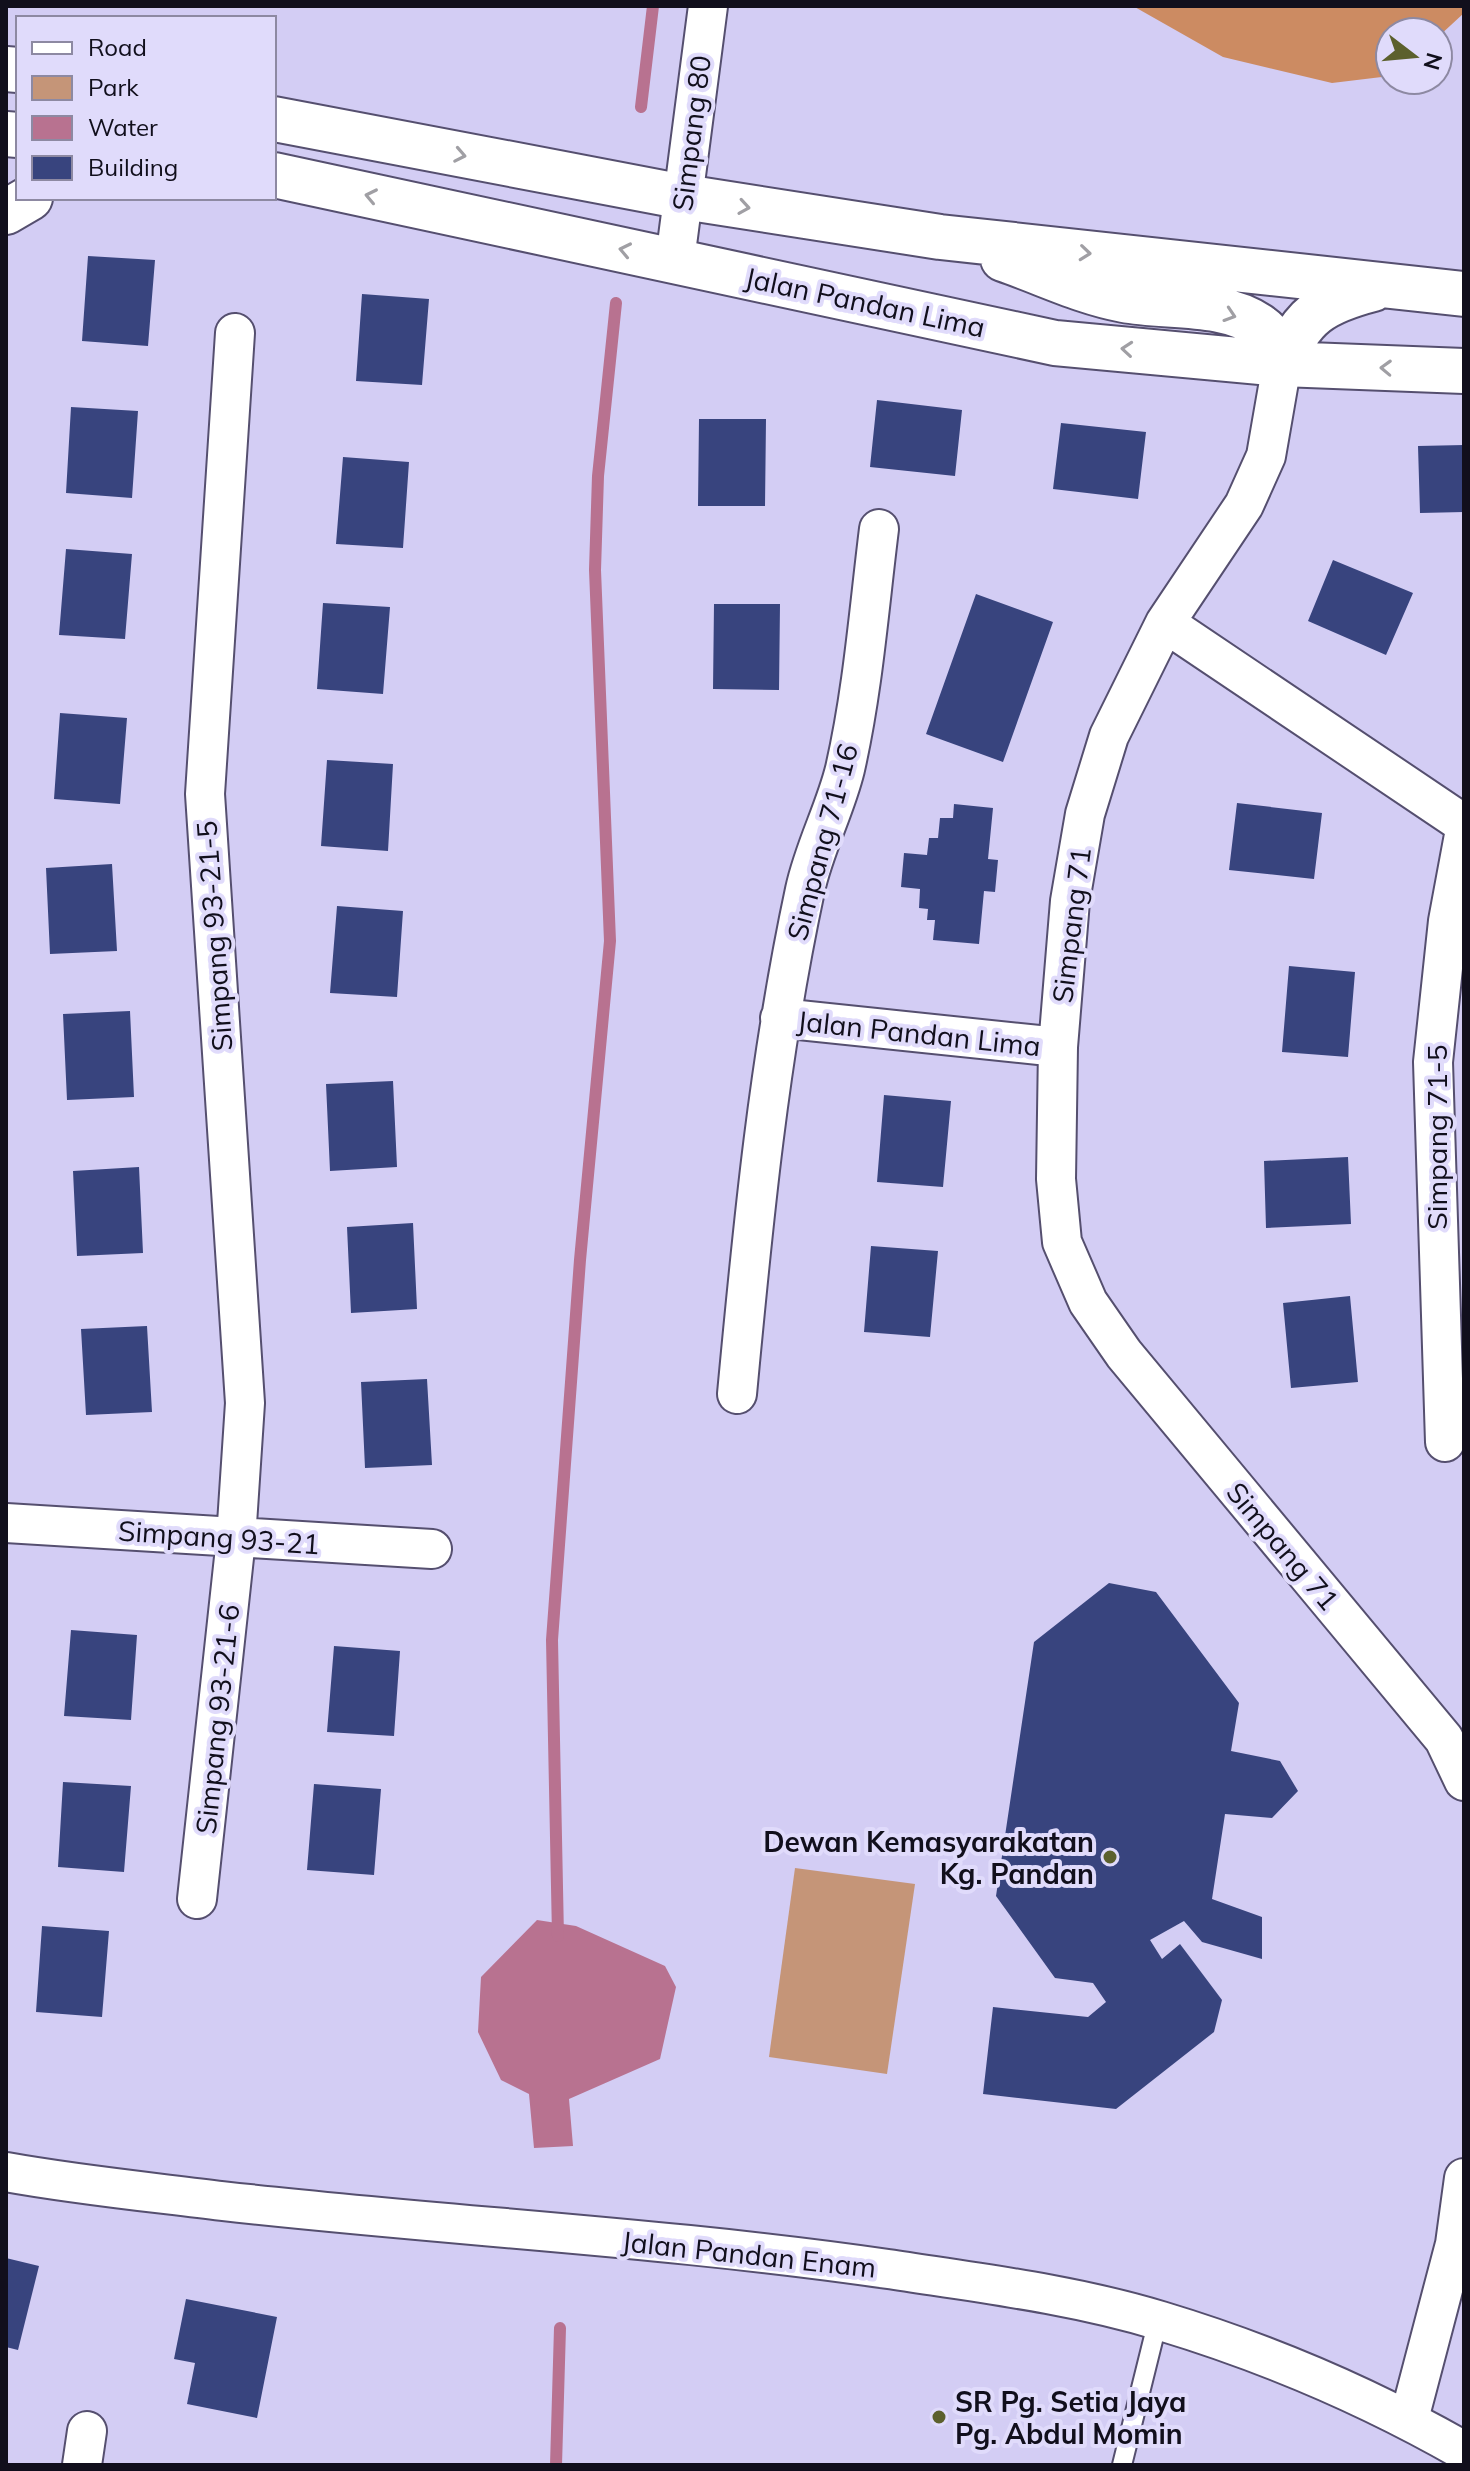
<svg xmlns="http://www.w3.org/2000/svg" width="1470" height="2471" font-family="Mulish,sans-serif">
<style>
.green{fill:#c59578}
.forest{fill:#cc8b62}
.water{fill:#b87290}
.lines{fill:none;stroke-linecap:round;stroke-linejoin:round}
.stream{stroke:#b87290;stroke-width:12}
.building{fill:#38447e}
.lane-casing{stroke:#554f6f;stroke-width:22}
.street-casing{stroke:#554f6f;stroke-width:42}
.secondary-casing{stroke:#554f6f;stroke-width:48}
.lane{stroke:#fff;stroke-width:18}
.street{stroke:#fff;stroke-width:38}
.secondary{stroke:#fff;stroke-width:44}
.oneway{stroke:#a09fa4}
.poi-dot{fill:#5c602d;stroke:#e0dbfb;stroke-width:3}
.labels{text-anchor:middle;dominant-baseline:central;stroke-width:8;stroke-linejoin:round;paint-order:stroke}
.street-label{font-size:28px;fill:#110f1c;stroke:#e0dbfb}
.poi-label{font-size:28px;font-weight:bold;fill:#110f1c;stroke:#e0dbfb;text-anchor:end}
</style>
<rect width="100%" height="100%" fill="#d3cdf4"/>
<path class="green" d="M 795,1868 L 915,1884 L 887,2074 L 769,2057 Z"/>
<path class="forest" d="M 1133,6 L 1464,6 L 1464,13 L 1438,37 L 1438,32 L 1390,32 L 1390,76 L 1332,83 L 1223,57 Z"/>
<path class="water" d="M 537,1920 L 576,1926 L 665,1966 L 676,1987 L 660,2059 L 569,2099 L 573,2146 L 534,2148 L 529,2094 L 501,2080 L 478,2032 L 481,1977 Z"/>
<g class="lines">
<path class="stream" d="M 641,107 L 653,6
M 558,1936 L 552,1640 L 580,1260 L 610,941 L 595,570 L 598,476 L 616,303
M 556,2465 L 560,2328"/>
</g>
<path class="building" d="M 88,256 L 155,260 L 148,346 L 82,341 Z
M 362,294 L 429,299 L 422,385 L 356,381 Z
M 877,400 L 962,410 L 955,476 L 870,467 Z
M 71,407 L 138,411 L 132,498 L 66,493 Z
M 699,419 L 766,419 L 765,506 L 698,506 Z
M 1061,423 L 1146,432 L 1138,499 L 1053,489 Z
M 1464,445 L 1464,512 L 1420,513 L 1418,446 Z
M 343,457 L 409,462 L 403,548 L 336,544 Z
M 66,549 L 132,554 L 125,639 L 59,635 Z
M 1333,560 L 1413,593 L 1386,655 L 1308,621 Z
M 976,594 L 1053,622 L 1003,762 L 926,734 Z
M 323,603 L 390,607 L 383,694 L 317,689 Z
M 714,604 L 780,604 L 779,690 L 713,689 Z
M 60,713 L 127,718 L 120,804 L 54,799 Z
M 327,760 L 393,764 L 388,851 L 321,846 Z
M 1237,803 L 1322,813 L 1314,879 L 1229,870 Z
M 954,804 L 993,808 L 988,859 L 998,860 L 995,892 L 984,891 L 979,944 L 933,940 L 935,920 L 927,920 L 928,909 L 919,908 L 920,889 L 901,887 L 904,853 L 927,855 L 929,838 L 938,838 L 940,818 L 953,818 Z
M 112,864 L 117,951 L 50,954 L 46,868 Z
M 337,906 L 403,911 L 397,997 L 330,993 Z
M 1289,966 L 1355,972 L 1348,1057 L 1282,1052 Z
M 130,1011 L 134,1097 L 67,1100 L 63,1014 Z
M 393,1081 L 397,1167 L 330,1171 L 326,1084 Z
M 884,1095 L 951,1101 L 943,1187 L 877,1182 Z
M 1348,1157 L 1351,1224 L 1266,1228 L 1264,1161 Z
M 139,1167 L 143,1253 L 77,1256 L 73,1171 Z
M 413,1223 L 417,1309 L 351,1313 L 347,1227 Z
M 871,1246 L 938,1251 L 930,1337 L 864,1332 Z
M 1350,1296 L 1358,1382 L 1291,1388 L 1283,1303 Z
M 147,1326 L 152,1412 L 86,1415 L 81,1329 Z
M 427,1379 L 432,1465 L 365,1468 L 361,1382 Z
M 1109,1583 L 1156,1592 L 1239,1703 L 1231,1751 L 1280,1761 L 1298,1791 L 1272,1818 L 1225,1814 L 1212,1899 L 1262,1917 L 1262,1959 L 1202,1942 L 1184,1921 L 1150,1940 L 1162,1959 L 1180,1944 L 1222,2000 L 1214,2032 L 1116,2109 L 983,2094 L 993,2007 L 1088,2017 L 1106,2002 L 1093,1983 L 1055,1978 L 996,1896 L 1034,1642 Z
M 71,1630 L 137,1635 L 131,1720 L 64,1716 Z
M 334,1646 L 400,1651 L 394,1736 L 327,1732 Z
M 63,1782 L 131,1786 L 124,1872 L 58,1867 Z
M 314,1784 L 381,1789 L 374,1875 L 307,1870 Z
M 42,1926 L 109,1931 L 102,2017 L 36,2012 Z
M 6,2258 L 39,2266 L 18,2350 L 6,2347 Z
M 186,2299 L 277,2317 L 257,2418 L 187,2404 L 195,2363 L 174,2359 Z"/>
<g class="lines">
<g class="lane-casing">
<path id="lane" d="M 1122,2465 L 1158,2320"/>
</g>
<g class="street-casing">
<path id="street" d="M 675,260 L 708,6
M 1282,364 L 1266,456 L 1244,505 L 1165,623 L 1109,736 L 1085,814 L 1070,901 L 1058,1047 L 1056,1179 L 1062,1242 L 1088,1302 L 1124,1354 L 1444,1739 L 1464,1781
M 1165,623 L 1464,824
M 780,1018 L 1058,1047
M 737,1394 C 753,1223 769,1058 805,890 C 814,848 835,810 845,769 C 863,690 869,609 879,529
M 1445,1442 L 1433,1062 L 1448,921 L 1464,835
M 6,1523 L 432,1549
M 197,1899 L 236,1539 L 245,1403 L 205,794 L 235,333
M 6,2172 C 78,2185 150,2192 222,2201 C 443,2226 667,2237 888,2269 C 979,2283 1072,2294 1161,2321 C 1267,2353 1368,2396 1464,2451
M 1409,2419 L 1455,2244 L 1464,2178
M 82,2465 L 87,2431"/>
</g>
<g class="secondary-casing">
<path id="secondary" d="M 6,69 L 18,70
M 274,119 L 684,197 L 940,237 L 1464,294
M 6,134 L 18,135
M 274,175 L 1055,343 L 1282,364 L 1464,371
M 6,212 L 30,198
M 1003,259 C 1044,273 1081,292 1124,300 C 1166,308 1225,300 1261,327 C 1274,336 1277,350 1282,364
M 1282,364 C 1301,315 1323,302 1373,289"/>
</g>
<use href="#lane" class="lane"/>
<use href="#street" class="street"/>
<use href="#secondary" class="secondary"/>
</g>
<defs><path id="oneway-chevron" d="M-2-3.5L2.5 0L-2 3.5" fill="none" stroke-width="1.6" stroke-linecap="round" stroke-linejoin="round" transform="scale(2)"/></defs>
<g class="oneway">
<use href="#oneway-chevron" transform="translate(460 155) rotate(11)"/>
<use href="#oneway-chevron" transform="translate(371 196) rotate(-168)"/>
<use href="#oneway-chevron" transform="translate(744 207) rotate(9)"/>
<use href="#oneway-chevron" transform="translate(625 250) rotate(-168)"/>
<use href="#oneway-chevron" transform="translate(1085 253) rotate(6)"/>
<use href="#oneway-chevron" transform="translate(1230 315) rotate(18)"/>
<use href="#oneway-chevron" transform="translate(1127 349) rotate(-175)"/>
<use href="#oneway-chevron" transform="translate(1386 368) rotate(-178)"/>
</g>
<g class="poi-dot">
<circle cx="1110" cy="1857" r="8"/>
<circle cx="939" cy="2417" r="8"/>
</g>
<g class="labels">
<g class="street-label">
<text transform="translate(691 133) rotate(-83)">Simpang 80</text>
<text transform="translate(865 302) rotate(12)">Jalan Pandan Lima</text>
<text transform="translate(822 842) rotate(-75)">Simpang 71-16</text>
<text transform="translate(1071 925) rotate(-83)">Simpang 71</text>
<text transform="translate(214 936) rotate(-94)">Simpang 93-21-5</text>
<text transform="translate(919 1033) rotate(6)">Jalan Pandan Lima</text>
<text transform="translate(1436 1137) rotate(-90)">Simpang 71-5</text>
<text transform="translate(219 1537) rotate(4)">Simpang 93-21</text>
<text transform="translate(1283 1546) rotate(50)">Simpang 71</text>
<text transform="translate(217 1719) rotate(-84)">Simpang 93-21-6</text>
<text transform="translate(749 2254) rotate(6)">Jalan Pandan Enam</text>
</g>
<g class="poi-label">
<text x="1094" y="1841">Dewan Kemasyarakatan<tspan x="1094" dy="32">Kg. Pandan</tspan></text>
<text x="955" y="2401" text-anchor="start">SR Pg. Setia Jaya<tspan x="955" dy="32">Pg. Abdul Momin</tspan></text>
</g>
</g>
<rect width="1470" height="2471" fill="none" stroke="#110f1c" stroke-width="16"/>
<rect x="16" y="16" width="260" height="184" fill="#e0dbfb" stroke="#8d89a2" stroke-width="2"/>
<rect x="32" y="42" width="40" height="12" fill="#ffffff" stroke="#8d89a2" stroke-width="2"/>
<text x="88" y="56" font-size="24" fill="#110f1c">Road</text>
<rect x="32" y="76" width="40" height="24" fill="#c59578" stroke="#8d89a2" stroke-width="2"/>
<text x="88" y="96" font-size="24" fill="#110f1c">Park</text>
<rect x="32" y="116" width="40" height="24" fill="#b87290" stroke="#8d89a2" stroke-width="2"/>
<text x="88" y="136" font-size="24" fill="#110f1c">Water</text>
<rect x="32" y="156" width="40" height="24" fill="#38447e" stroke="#8d89a2" stroke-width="2"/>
<text x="88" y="176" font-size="24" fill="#110f1c">Building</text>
<g transform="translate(1414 56) rotate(106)"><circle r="38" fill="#e0dbfb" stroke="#8d89a2" stroke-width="2"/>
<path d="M0-6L14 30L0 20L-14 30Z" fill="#5c602d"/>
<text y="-12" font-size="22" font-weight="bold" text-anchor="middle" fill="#110f1c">N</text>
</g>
</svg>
